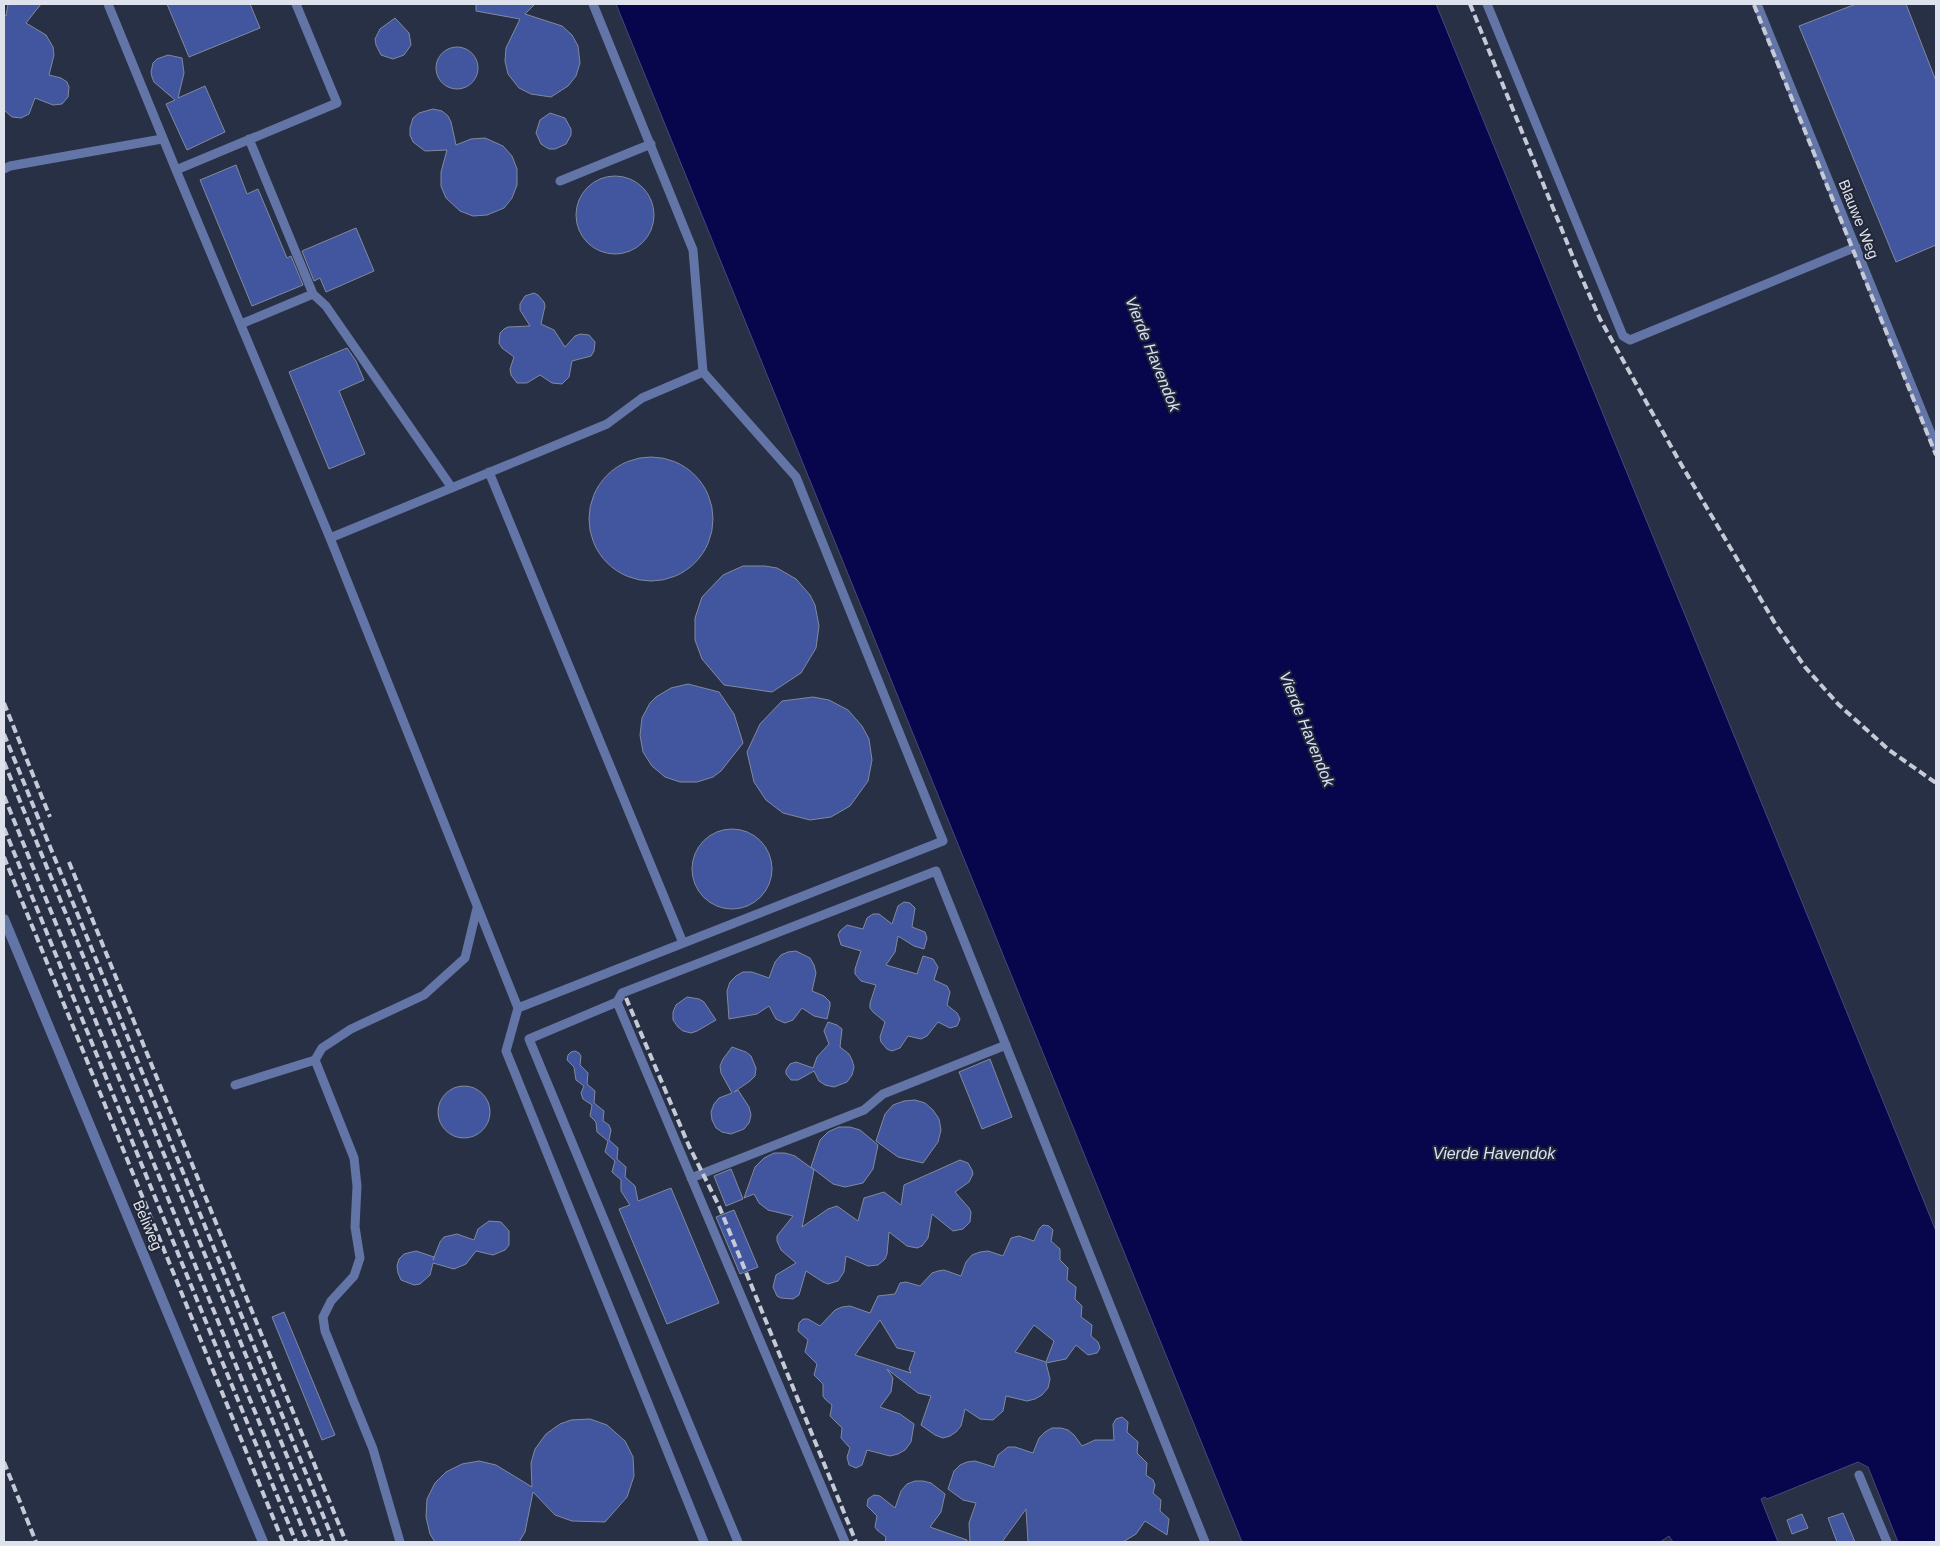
<svg xmlns="http://www.w3.org/2000/svg" width="1940" height="1546" font-family="Arial,sans-serif">
<style>
.built{fill:#283046}
.water{fill:#07054b;stroke:#48477c}
.building{fill:#41569e;stroke:#82899d;fill-rule:evenodd}
.lines{fill:none;stroke-linecap:round;stroke-linejoin:round}
.service{stroke:#6374a6;stroke-width:9}
.minor{stroke:#6374a6;stroke-width:10}
.rail{stroke:#c6cad6;stroke-width:4;stroke-dasharray:8 4;stroke-linecap:butt}
.labels{text-anchor:middle;dominant-baseline:central;stroke-width:4;stroke-linejoin:round;paint-order:stroke}
.street-label{font-size:15px;fill:#dee2ed;stroke:#222738}
.water-label{font-size:16px;font-style:italic;fill:#d9e0f5;stroke:#222738}
</style>
<rect width="100%" height="100%" fill="#222738"/>
<path class="built" d="M 4,4 L 616,4 L 1242,1542 L 4,1542 Z
M 1436,4 L 1936,4 L 1936,1231 Z
M 1858,1462 L 1859,1464 L 1867,1466 L 1898,1542 L 1697,1542 L 1766,1514 L 1761,1499 L 1765,1497 L 1767,1498 Z"/>
<path class="water" d="M 616,4 L 1436,4 L 1936,1231 L 1936,1542 L 1898,1542 L 1868,1467 L 1858,1462 L 1767,1499 L 1765,1497 L 1761,1499 L 1778,1542 L 1673,1542 L 1669,1536 L 1660,1542 L 1242,1542 Z"/>
<path class="building" d="M 8,4 L 41,4 L 26,23 L 46,35 L 53,47 L 54,55 L 49,75 L 61,78 L 67,82 L 69,87 L 68,97 L 62,104 L 53,105 L 35,98 L 29,114 L 21,118 L 12,117 L 4,110 L 4,15 L 6,16 Z
M 167,4 L 250,4 L 260,28 L 189,57 Z
M 476,4 L 535,4 L 525,14 L 562,26 L 572,35 L 578,46 L 580,63 L 576,76 L 568,86 L 551,97 L 531,94 L 519,88 L 508,74 L 505,61 L 506,48 L 520,19 L 476,11 Z
M 1856,4 L 1906,4 L 1936,81 L 1936,245 L 1896,262 L 1799,26 Z
M 395,18 L 409,33 L 411,45 L 404,55 L 393,59 L 381,55 L 376,45 L 375,39 L 380,29 Z
M436 68a21 21 0 1 1 42 0a21 21 0 1 1-42 0Z
M 168,55 L 182,58 L 184,73 L 178,98 L 205,86 L 225,132 L 187,150 L 166,104 L 175,100 L 154,82 L 152,77 L 151,72 L 153,63 L 157,59 Z
M 433,109 L 442,111 L 448,116 L 451,122 L 456,145 L 471,139 L 485,138 L 503,146 L 512,156 L 517,169 L 517,185 L 512,198 L 504,208 L 487,215 L 473,216 L 460,211 L 446,198 L 441,186 L 441,172 L 447,150 L 425,151 L 413,142 L 410,135 L 410,128 L 413,118 L 419,113 Z
M 550,113 L 565,118 L 571,129 L 571,135 L 566,144 L 555,149 L 549,149 L 541,144 L 536,133 L 540,120 Z
M 236,165 L 247,194 L 258,189 L 287,258 L 291,256 L 303,285 L 252,306 L 200,180 Z
M576 215a39 39 0 1 1 78 0a39 39 0 1 1-78 0Z
M 356,228 L 374,271 L 326,292 L 320,278 L 314,281 L 302,251 Z
M 534,293 L 538,295 L 544,302 L 545,306 L 541,324 L 554,330 L 565,347 L 575,336 L 580,334 L 589,335 L 595,342 L 594,351 L 591,356 L 572,361 L 569,377 L 562,384 L 552,383 L 540,375 L 527,383 L 517,383 L 511,375 L 510,369 L 514,357 L 502,348 L 499,343 L 500,333 L 504,329 L 508,327 L 530,326 L 520,310 L 520,304 L 525,296 Z
M 347,348 L 356,361 L 364,380 L 339,391 L 365,454 L 329,469 L 289,372 Z
M589 519a62 62 0 1 1 124 0a62 62 0 1 1-124 0Z
M 743,566 L 765,566 L 777,568 L 796,579 L 810,595 L 815,605 L 819,626 L 816,648 L 801,673 L 772,692 L 724,685 L 702,659 L 695,640 L 695,618 L 702,597 L 723,575 Z
M 688,684 L 719,692 L 734,714 L 743,743 L 721,771 L 713,777 L 697,782 L 680,782 L 665,777 L 652,766 L 643,752 L 640,735 L 642,718 L 650,703 L 656,697 L 671,688 Z
M 813,697 L 829,700 L 848,710 L 862,726 L 869,739 L 872,760 L 868,781 L 850,806 L 831,817 L 810,820 L 783,813 L 766,800 L 754,782 L 747,752 L 760,724 L 782,701 Z
M692 869a40 40 0 1 1 80 0a40 40 0 1 1-80 0Z
M 904,902 L 910,903 L 915,908 L 912,927 L 925,932 L 927,938 L 924,949 L 914,946 L 898,936 L 895,952 L 886,965 L 917,974 L 923,956 L 933,959 L 938,967 L 934,980 L 947,986 L 950,992 L 947,1005 L 957,1013 L 960,1019 L 957,1026 L 950,1028 L 938,1022 L 927,1036 L 921,1039 L 908,1036 L 900,1048 L 892,1051 L 887,1049 L 881,1042 L 880,1037 L 885,1022 L 873,1012 L 870,1008 L 870,1003 L 876,985 L 861,981 L 855,974 L 855,969 L 861,951 L 841,945 L 838,935 L 840,931 L 847,925 L 863,929 L 867,918 L 873,914 L 879,914 L 892,924 L 898,906 Z
M 796,951 L 810,958 L 814,965 L 816,973 L 812,991 L 824,996 L 830,1002 L 830,1006 L 827,1019 L 814,1016 L 802,1008 L 793,1020 L 785,1023 L 776,1019 L 769,1006 L 757,1014 L 729,1019 L 727,991 L 730,982 L 736,976 L 743,972 L 752,972 L 769,978 L 775,962 L 781,955 L 788,952 Z
M 687,997 L 699,999 L 704,1002 L 716,1020 L 697,1031 L 691,1033 L 683,1031 L 678,1027 L 673,1020 L 673,1012 L 676,1005 Z
M 828,1022 L 837,1025 L 842,1029 L 840,1047 L 849,1054 L 852,1060 L 854,1067 L 852,1075 L 847,1082 L 834,1087 L 825,1085 L 819,1081 L 814,1071 L 798,1080 L 791,1080 L 786,1074 L 786,1070 L 790,1064 L 796,1062 L 813,1068 L 817,1057 L 829,1044 L 824,1031 Z
M 732,1047 L 746,1052 L 751,1056 L 756,1068 L 755,1076 L 750,1081 L 734,1092 L 738,1090 L 749,1107 L 751,1115 L 749,1123 L 744,1129 L 731,1134 L 722,1132 L 716,1128 L 712,1120 L 711,1112 L 714,1104 L 719,1098 L 732,1093 L 721,1073 L 720,1066 L 723,1059 Z
M 575,1051 L 579,1053 L 581,1056 L 580,1065 L 588,1073 L 587,1084 L 595,1091 L 594,1103 L 604,1111 L 603,1121 L 609,1125 L 611,1130 L 609,1140 L 618,1148 L 617,1159 L 626,1167 L 625,1177 L 635,1186 L 638,1201 L 671,1188 L 719,1303 L 667,1324 L 619,1209 L 630,1205 L 621,1191 L 621,1180 L 612,1172 L 615,1161 L 605,1152 L 608,1141 L 597,1132 L 596,1122 L 590,1116 L 592,1105 L 583,1099 L 581,1093 L 584,1086 L 576,1080 L 574,1067 L 567,1060 L 568,1055 L 571,1052 Z
M 990,1059 L 1012,1117 L 982,1129 L 959,1072 Z
M438 1112a26 26 0 1 1 52 0a26 26 0 1 1-52 0Z
M 915,1100 L 925,1103 L 933,1110 L 939,1119 L 941,1130 L 938,1142 L 923,1163 L 898,1157 L 876,1141 L 885,1114 L 893,1105 L 904,1101 Z
M 839,1127 L 850,1127 L 860,1130 L 878,1145 L 873,1169 L 863,1183 L 845,1187 L 833,1184 L 811,1167 L 820,1140 L 828,1132 Z
M 774,1153 L 785,1153 L 795,1156 L 814,1170 L 802,1227 L 828,1209 L 837,1206 L 858,1221 L 864,1198 L 884,1192 L 901,1205 L 904,1185 L 960,1160 L 968,1163 L 972,1170 L 973,1174 L 969,1182 L 955,1192 L 969,1208 L 971,1212 L 970,1222 L 963,1229 L 953,1231 L 932,1214 L 928,1238 L 922,1246 L 917,1248 L 907,1246 L 889,1232 L 887,1254 L 885,1259 L 878,1265 L 868,1266 L 846,1256 L 844,1272 L 838,1281 L 828,1284 L 823,1282 L 806,1271 L 799,1295 L 793,1299 L 781,1298 L 777,1296 L 773,1287 L 776,1275 L 796,1263 L 781,1250 L 777,1241 L 777,1236 L 793,1216 L 768,1210 L 759,1203 L 754,1194 L 744,1198 L 755,1167 L 764,1158 Z
M 731,1169 L 743,1199 L 726,1206 L 714,1176 Z
M 734,1210 L 758,1267 L 740,1274 L 716,1217 Z
M 489,1221 L 501,1222 L 509,1231 L 509,1245 L 505,1250 L 493,1255 L 476,1251 L 466,1264 L 454,1269 L 433,1263 L 430,1275 L 420,1284 L 414,1285 L 401,1280 L 398,1273 L 397,1266 L 399,1259 L 404,1254 L 416,1251 L 434,1257 L 433,1260 L 440,1242 L 444,1237 L 457,1234 L 474,1240 L 478,1229 Z
M 1043,1225 L 1049,1226 L 1053,1230 L 1051,1241 L 1060,1249 L 1060,1260 L 1068,1268 L 1067,1280 L 1076,1287 L 1075,1299 L 1082,1306 L 1081,1317 L 1092,1325 L 1091,1336 L 1098,1342 L 1100,1348 L 1097,1353 L 1088,1355 L 1076,1345 L 1066,1359 L 1046,1363 L 1050,1379 L 1048,1388 L 1042,1395 L 1035,1399 L 1027,1401 L 1006,1396 L 1003,1411 L 993,1420 L 980,1419 L 965,1409 L 961,1426 L 956,1432 L 950,1436 L 943,1438 L 935,1435 L 921,1425 L 931,1396 L 918,1393 L 887,1369 L 893,1378 L 891,1392 L 880,1407 L 900,1414 L 914,1424 L 911,1442 L 905,1450 L 898,1454 L 890,1456 L 867,1450 L 862,1465 L 856,1468 L 849,1465 L 847,1457 L 850,1448 L 841,1438 L 842,1428 L 830,1416 L 832,1405 L 825,1399 L 823,1396 L 823,1384 L 814,1375 L 817,1364 L 805,1352 L 808,1340 L 798,1331 L 799,1323 L 803,1319 L 808,1319 L 820,1326 L 835,1310 L 842,1307 L 850,1306 L 870,1313 L 878,1296 L 895,1294 L 900,1283 L 906,1282 L 920,1286 L 932,1273 L 938,1271 L 944,1270 L 961,1276 L 966,1262 L 972,1255 L 980,1252 L 988,1251 L 1003,1256 L 1011,1238 L 1019,1236 L 1034,1241 L 1039,1229 ZM 880,1320 L 897,1348 L 915,1352 L 909,1369 L 911,1373 L 855,1355 ZM 1034,1325 L 1054,1341 L 1046,1362 L 1015,1352 Z
M 284,1312 L 335,1435 L 322,1440 L 272,1317 Z
M 1122,1417 L 1128,1422 L 1127,1432 L 1138,1442 L 1137,1453 L 1147,1463 L 1146,1475 L 1153,1480 L 1155,1485 L 1153,1493 L 1161,1500 L 1160,1511 L 1169,1519 L 1167,1535 L 1145,1521 L 1136,1534 L 1123,1542 L 1028,1542 L 1026,1509 L 1002,1542 L 970,1542 L 969,1523 L 976,1503 L 963,1500 L 948,1489 L 954,1471 L 960,1465 L 967,1462 L 975,1461 L 994,1467 L 998,1455 L 1008,1447 L 1015,1447 L 1033,1453 L 1039,1438 L 1045,1432 L 1052,1428 L 1061,1428 L 1068,1430 L 1074,1435 L 1082,1446 L 1095,1440 L 1114,1440 L 1113,1424 L 1116,1419 Z
M 590,1419 L 607,1425 L 625,1441 L 633,1457 L 634,1476 L 627,1497 L 605,1522 L 572,1521 L 555,1515 L 533,1492 L 525,1532 L 519,1542 L 435,1542 L 430,1534 L 426,1517 L 427,1499 L 435,1483 L 446,1472 L 462,1464 L 479,1461 L 496,1465 L 532,1487 L 531,1463 L 535,1449 L 546,1434 L 560,1424 L 571,1420 Z
M 915,1481 L 923,1481 L 931,1483 L 945,1494 L 941,1512 L 930,1527 L 967,1540 L 967,1542 L 885,1542 L 886,1537 L 877,1530 L 875,1527 L 877,1516 L 867,1506 L 868,1499 L 874,1495 L 880,1496 L 895,1508 L 901,1491 L 907,1484 Z
M 1843,1513 L 1855,1542 L 1837,1542 L 1828,1518 Z
M 1802,1514 L 1808,1528 L 1792,1534 L 1787,1520 Z"/>
<g class="lines">
<path class="service" d="M 108,4 L 176,170 L 330,538 L 518,1008 L 506,1051 L 704,1542
M 1487,4 L 1623,336 L 1630,340 L 1856,247
M 1757,4 L 1936,446
M 249,139 L 313,294 L 326,306 L 452,488
M 4,169 L 10,166 L 162,139
M 176,170 L 337,103 L 296,4
M 560,181 L 651,144
M 241,324 L 313,294
M 489,472 L 683,943
M 330,538 L 607,424 L 642,398 L 703,372
M 617,1002 L 845,1542
M 518,1008 L 943,841 L 796,477 L 703,372 L 693,250 L 593,4
M 315,1060 L 322,1048 L 351,1029 L 424,995 L 465,958 L 477,908
M 235,1085 L 315,1060 L 354,1158 L 357,1186 L 355,1227 L 360,1258 L 354,1276 L 331,1301 L 323,1317 L 325,1331 L 373,1449 L 400,1542
M 691,1178 L 864,1110 L 883,1094 L 1006,1045
M 1859,1475 L 1887,1542
M 738,1542 L 529,1039 L 617,1002 L 622,993 L 936,871 L 1205,1542"/>
<path class="minor" d="M 4,919 L 263,1542"/>
<path class="rail" d="M 1470,4 L 1577,267 L 1600,319 L 1678,459 L 1776,625 L 1805,667 L 1838,704 L 1889,750 L 1936,783
M 1754,5 L 1936,455
M 4,703 L 50,817
M 4,734 L 334,1542
M 4,762 L 322,1542
M 4,796 L 308,1542
M 4,828 L 296,1542
M 4,857 L 283,1542
M 69,862 L 346,1542
M 626,998 L 689,1146 L 719,1206 L 856,1542
M 4,1462 L 36,1542"/>
</g>
<g class="labels">
<g class="street-label">
<text transform="translate(1859 219) rotate(68)">Blauwe Weg</text>
<text transform="translate(148 1225) rotate(67)">Beliweg</text>
</g>
<g class="water-label">
<text transform="translate(1153 354) rotate(68)">Vierde Havendok</text>
<text transform="translate(1307 729) rotate(68)">Vierde Havendok</text>
<text x="1494" y="1153">Vierde Havendok</text>
</g>
</g>
<rect width="1940" height="1546" fill="none" stroke="#dee2ed" stroke-width="10"/>
</svg>
